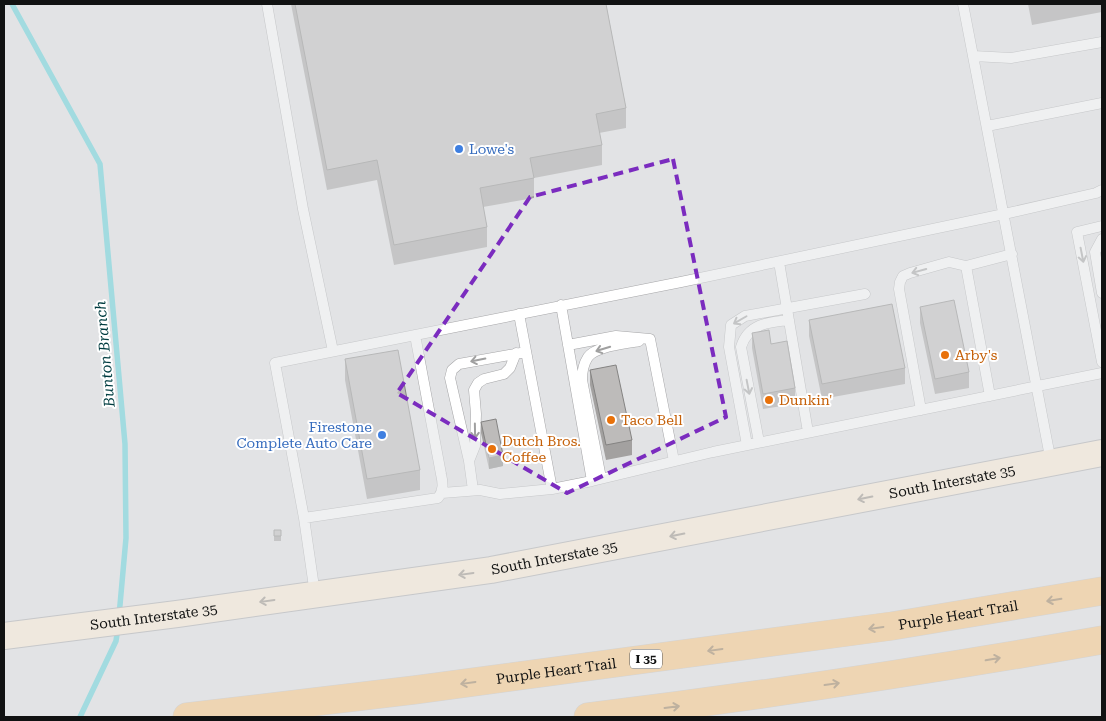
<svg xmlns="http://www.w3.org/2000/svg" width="1106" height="721" font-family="'Roboto Serif',serif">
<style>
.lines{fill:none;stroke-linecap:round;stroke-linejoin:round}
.stream{stroke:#54d0d9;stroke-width:5.5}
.lane-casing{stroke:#a6a6a8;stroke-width:11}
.secondary-casing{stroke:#a6a6a8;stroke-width:28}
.highway-casing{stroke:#c1c1c1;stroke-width:29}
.lane{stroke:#fff;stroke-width:10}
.secondary{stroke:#feedd6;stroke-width:26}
.highway{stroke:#fcc377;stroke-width:28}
.wall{fill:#a3a1a0}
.shaded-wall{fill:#848382}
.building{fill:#bdbbba;stroke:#848382}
.oneway{stroke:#a0a0a0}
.oneway2{stroke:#938a7e}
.oneway3{stroke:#92734a}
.marked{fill:none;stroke:#7b2cbf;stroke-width:4;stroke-dasharray:10 6;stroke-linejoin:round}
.shop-dot{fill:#3f7fe0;stroke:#fff;stroke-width:2}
.food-dot{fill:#e8710a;stroke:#fff;stroke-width:2}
.labels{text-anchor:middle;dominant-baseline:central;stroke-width:4;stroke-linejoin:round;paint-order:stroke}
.shield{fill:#fff;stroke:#585959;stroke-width:1}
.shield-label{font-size:12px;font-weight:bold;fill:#111212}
.shop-label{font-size:14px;fill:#366cbe;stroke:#fff;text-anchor:start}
.food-label{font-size:14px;fill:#c56008;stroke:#fff;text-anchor:start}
.street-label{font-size:14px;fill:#111212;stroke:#fff}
.water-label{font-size:15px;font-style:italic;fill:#013d41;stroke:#fff}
</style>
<rect width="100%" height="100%" fill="#e2e3e5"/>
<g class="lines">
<path class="stream" d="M 12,4 L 100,164 L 125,444 L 126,538 L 119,616
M 80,717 L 116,641 L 118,627"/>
<g class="lane-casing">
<path id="lane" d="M 267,4 L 303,209 L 333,351
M 963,4 L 1051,462
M 973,56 L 1011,58 L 1102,42
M 987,126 L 1102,103
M 1102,226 L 1077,232 L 1102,362
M 1102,239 L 1095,252 L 1102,293
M 779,262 L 808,432
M 561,305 L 592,481 L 713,452 L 1102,373
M 519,314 L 552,489 L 592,481
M 568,345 L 616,336 L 650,339 L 674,461
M 990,396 L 966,266 L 1012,254
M 921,410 L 899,289 L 900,282 L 903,276 L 910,273 L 949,262 L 966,266
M 759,442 L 741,347 C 748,324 768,322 789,320
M 747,445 L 729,347 L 731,325 L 745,316 L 865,294
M 469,461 L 475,446 L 476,414 L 474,390 L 478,383 L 484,379 L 504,374 L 510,368 L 516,353
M 601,478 L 582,380 C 582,373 584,363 588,357 C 596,346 625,344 639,341
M 473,490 L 469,461 L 450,378 L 452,370 L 459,364 L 526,352
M 442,493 L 480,490 L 500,494 L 552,489
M 304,518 L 438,498 C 444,490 443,483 441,474 L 415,335
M 315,594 L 304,518 L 275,363 L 681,282 L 1004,214 L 1096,193 L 1102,190"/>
</g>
<g class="secondary-casing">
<g id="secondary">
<path id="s1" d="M 4,636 L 177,614 L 491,570 L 1102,453"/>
</g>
</g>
<g class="highway-casing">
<g id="highway">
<path id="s2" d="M 187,717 L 414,690 L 892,626 L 1102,591"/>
<path d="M 588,717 C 760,696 931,670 1102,640"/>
</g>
</g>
<use href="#lane" class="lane"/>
<use href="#secondary" class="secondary"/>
<use href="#highway" class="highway"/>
</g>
<path class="wall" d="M 291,4 L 606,4 L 626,108 L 626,128 L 599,133 L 602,145 L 602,165 L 534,178 L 534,198 L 483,207 L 487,227 L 487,247 L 394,265 L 377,180 L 327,190 Z
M 1028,4 L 1102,4 L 1102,12 L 1032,25 Z
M 920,307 L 969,372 L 969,388 L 935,394 L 920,323 Z
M 809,320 L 905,368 L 905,384 L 822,399 L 809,336 Z
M 752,333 L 771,344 L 795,388 L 795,404 L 763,409 L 752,348 Z
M 345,359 L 420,470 L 420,490 L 367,499 L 345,380 Z
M 590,370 L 632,440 L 632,455 L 606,460 L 590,385 Z
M 481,422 L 503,466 L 489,469 L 481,433 Z
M 274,530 L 281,530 L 281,541 L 274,541 Z"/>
<path class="shaded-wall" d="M 503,455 L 503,466 L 489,469 L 489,458 Z"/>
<path class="building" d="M 295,4 L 606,4 L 626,108 L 596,114 L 602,145 L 530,158 L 534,178 L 480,188 L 487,227 L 394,245 L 377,160 L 327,170 Z
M 954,300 L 969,372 L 935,379 L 920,307 Z
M 892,304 L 905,368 L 822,384 L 809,320 Z
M 769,330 L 771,344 L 787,341 L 795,388 L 763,394 L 752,333 Z
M 398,350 L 420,470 L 367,479 L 345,359 Z
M 616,365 L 632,440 L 606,445 L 590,370 Z
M 496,419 L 503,455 L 489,458 L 481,422 Z
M 274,530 L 281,530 L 281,536 L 274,536 Z"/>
<defs><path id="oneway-shaft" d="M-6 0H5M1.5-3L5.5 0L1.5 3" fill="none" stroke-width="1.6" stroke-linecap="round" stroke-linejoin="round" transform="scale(1.25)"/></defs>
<g class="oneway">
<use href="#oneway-shaft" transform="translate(1082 255) rotate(79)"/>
<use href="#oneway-shaft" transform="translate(919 271) rotate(165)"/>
<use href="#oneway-shaft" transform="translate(740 320) rotate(150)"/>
<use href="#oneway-shaft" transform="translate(603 349) rotate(163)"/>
<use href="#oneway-shaft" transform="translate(478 360) rotate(169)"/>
<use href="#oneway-shaft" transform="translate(748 387) rotate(79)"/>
<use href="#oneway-shaft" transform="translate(475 431) rotate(89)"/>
</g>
<g class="oneway2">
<use href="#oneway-shaft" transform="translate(865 498) rotate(169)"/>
<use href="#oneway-shaft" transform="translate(677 535) rotate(169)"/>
<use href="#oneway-shaft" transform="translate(466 574) rotate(172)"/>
<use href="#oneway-shaft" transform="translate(267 601) rotate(172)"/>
</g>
<g class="oneway3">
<use href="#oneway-shaft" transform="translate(1054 600) rotate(171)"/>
<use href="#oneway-shaft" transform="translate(876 628) rotate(172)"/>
<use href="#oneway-shaft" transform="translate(715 650) rotate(172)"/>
<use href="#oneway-shaft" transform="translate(993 659) rotate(-10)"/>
<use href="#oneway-shaft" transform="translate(468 683) rotate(172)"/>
<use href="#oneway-shaft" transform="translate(832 684) rotate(-8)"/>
<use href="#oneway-shaft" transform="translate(672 707) rotate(-7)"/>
</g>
<path d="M0 0H1106V721H0ZM 673,159 L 726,417 L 567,493 L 397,393 L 530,197 Z" fill="#e2e3e5" fill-opacity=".55" fill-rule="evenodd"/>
<path class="marked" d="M 673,159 L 726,417 L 567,493 L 397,393 L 530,197 Z"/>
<g class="shop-dot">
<circle cx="459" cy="149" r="5"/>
<circle cx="382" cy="435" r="5"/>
</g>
<g class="food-dot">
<circle cx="945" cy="355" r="5"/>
<circle cx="769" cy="400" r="5"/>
<circle cx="611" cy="420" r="5"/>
<circle cx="492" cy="449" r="5"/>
</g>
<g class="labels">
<rect class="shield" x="630" y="649.5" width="32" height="19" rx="4"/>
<g class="shield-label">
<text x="646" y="659">I 35</text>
</g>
<g class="shop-label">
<text x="469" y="149">Lowe's</text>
<text x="372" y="427" text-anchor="end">Firestone<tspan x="372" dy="16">Complete Auto Care</tspan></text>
</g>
<g class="food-label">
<text x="955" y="355">Arby's</text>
<text x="779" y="400">Dunkin'</text>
<text x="621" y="420">Taco Bell</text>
<text x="502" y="441">Dutch Bros.<tspan x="502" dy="16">Coffee</tspan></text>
</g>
<g class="street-label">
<text stroke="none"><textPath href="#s1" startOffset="961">South Interstate 35</textPath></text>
<text stroke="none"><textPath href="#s1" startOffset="556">South Interstate 35</textPath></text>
<text stroke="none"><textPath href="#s1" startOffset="151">South Interstate 35</textPath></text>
<text stroke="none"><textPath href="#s2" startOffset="778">Purple Heart Trail</textPath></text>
<text stroke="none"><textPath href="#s2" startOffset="372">Purple Heart Trail</textPath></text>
</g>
<g class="water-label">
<text transform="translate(105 354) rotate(-95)">Bunton Branch</text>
</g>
</g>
<rect width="1106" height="721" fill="none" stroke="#111212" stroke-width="10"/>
</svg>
